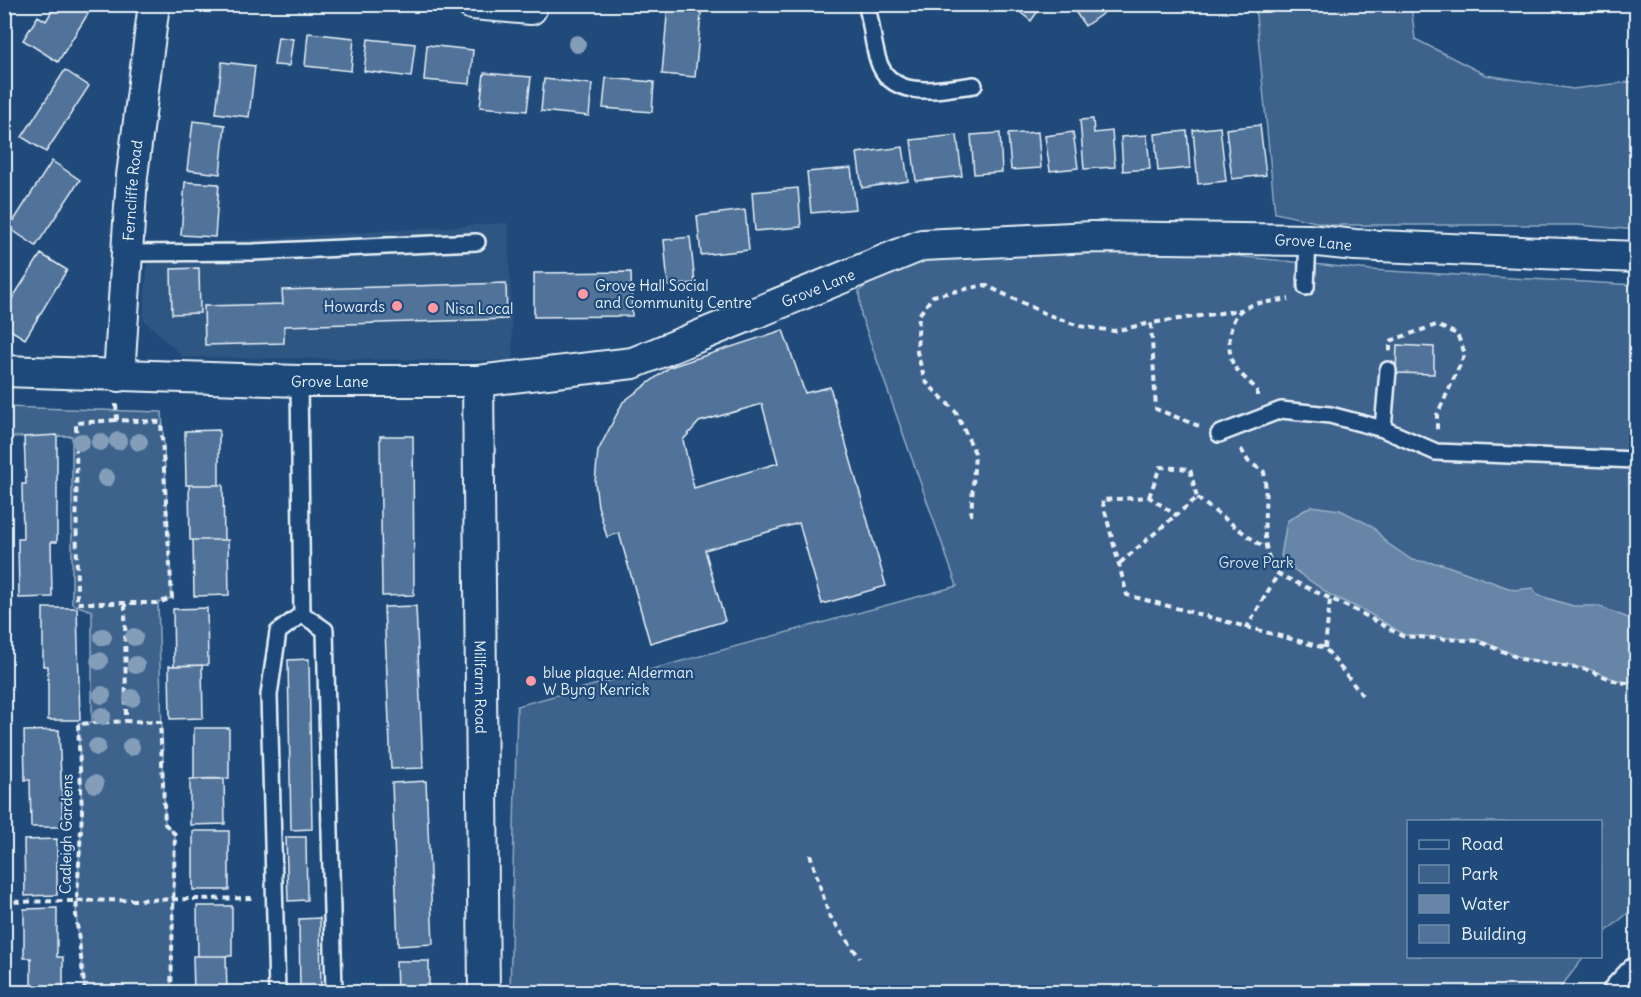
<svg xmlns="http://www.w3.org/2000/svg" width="1641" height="997" font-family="Delius,sans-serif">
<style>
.built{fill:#2e5683}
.green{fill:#3c628c;stroke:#92aac2;stroke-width:1.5}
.water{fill:#6685a7;stroke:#9ab0c7;stroke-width:1.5}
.building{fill:#517399;stroke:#e8f1f8;stroke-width:1.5;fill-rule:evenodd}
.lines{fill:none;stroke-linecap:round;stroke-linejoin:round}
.service-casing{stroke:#e8f1f8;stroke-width:20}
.minor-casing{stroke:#e8f1f8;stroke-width:34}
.primary-casing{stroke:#e8f1f8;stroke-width:38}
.path{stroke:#e8f1f8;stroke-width:4;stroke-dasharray:6 4.5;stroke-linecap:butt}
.service{stroke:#1f4a7a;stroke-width:15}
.minor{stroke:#1f4a7a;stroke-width:30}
.primary{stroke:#1f4a7a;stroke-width:33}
.tree{fill:#849eb9}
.poi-dot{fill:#ff9aa2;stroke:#1f4a7a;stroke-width:2}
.labels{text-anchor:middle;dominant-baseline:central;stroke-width:4.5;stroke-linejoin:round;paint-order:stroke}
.street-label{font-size:15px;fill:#e8f1f8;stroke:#1f4a7a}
.poi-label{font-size:15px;fill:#e8f1f8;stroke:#1f4a7a;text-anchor:start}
.park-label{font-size:15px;fill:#d7e3ed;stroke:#1f4a7a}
</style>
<rect width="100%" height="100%" fill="#1f4a7a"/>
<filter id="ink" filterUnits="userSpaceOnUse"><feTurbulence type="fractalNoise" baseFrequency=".0167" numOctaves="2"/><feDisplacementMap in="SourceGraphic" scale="12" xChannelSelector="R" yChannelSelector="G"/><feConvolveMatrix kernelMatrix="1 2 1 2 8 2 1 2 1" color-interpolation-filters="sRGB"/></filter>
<g filter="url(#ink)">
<path class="built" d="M 508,223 L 513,361 L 183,357 L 143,319 L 149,246 Z"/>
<path class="green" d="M 1255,5 L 1411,5 L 1415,39 L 1486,75 L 1573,89 L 1636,81 L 1636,230 L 1578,225 L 1329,225 L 1275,213 Z
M 1154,251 L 1217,254 L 1371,270 L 1636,285 L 1636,906 L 1601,936 L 1600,822 L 1408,822 L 1408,956 L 1584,957 L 1557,992 L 510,992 L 517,706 L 957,586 L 861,315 L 859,291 L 882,274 L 919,260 Z
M 4,407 L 162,412 L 172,598 L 158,603 L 165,824 L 175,834 L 171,992 L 85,992 L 76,915 L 82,812 L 78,724 L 92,722 L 92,611 L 72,604 L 72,436 L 5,437 Z"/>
<path class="water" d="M 1311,506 L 1340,510 L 1372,526 L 1387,543 L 1412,560 L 1442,564 L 1514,590 L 1533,588 L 1537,595 L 1573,606 L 1598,606 L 1636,621 L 1636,683 L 1618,681 L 1589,669 L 1522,658 L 1479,640 L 1405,635 L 1365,611 L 1332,596 L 1293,569 L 1281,556 L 1287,521 Z"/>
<path class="building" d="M 56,4 L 94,4 L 58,62 L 23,40 L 38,16 L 46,21 Z
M 668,4 L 702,4 L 695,77 L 662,74 Z
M 1010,4 L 1043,4 L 1031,21 Z
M 1070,4 L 1116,4 L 1085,26 Z
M 308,33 L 354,38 L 351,71 L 305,66 Z
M 278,37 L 293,39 L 289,66 L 274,65 Z
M 368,39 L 415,44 L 411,77 L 364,71 Z
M 427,45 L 473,50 L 470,84 L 424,80 Z
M 222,62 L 255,66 L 249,117 L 216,113 Z
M 65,70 L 89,86 L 46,152 L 22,137 Z
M 484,73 L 531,77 L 527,111 L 480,107 Z
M 606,78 L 654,82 L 652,112 L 603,108 Z
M 544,79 L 592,84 L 589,116 L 541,111 Z
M 1093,119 L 1094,133 L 1112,131 L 1115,167 L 1084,169 L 1080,120 Z
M 193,121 L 225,125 L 220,174 L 187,170 Z
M 1260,125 L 1266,175 L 1232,179 L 1226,129 Z
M 1220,127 L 1226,181 L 1198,184 L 1193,130 Z
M 1187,131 L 1190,168 L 1158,171 L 1155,134 Z
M 1038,132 L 1041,168 L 1011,170 L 1008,134 Z
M 1073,132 L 1078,168 L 1050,171 L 1045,136 Z
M 1000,133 L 1002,172 L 974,174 L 971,135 Z
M 957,135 L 962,176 L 916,181 L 911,140 Z
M 1147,135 L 1150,169 L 1123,171 L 1121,137 Z
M 903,147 L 908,181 L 862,188 L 857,153 Z
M 52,161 L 80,180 L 36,246 L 9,228 Z
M 851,168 L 856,209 L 811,213 L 807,172 Z
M 185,182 L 219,184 L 215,237 L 181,235 Z
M 798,188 L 801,227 L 755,231 L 752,192 Z
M 745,210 L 749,250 L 701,255 L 697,216 Z
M 690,237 L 695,283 L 668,286 L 664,240 Z
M 41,254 L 67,270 L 25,339 L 4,326 L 4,311 Z
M 199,268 L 200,313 L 172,314 L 171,269 Z
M 631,272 L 632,316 L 534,317 L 534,273 Z
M 506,283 L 507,319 L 284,326 L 284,343 L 205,345 L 204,306 L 283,304 L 282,290 Z
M 783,330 L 805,393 L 830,387 L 886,586 L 822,604 L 799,523 L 705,550 L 725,621 L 650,643 L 619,533 L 607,537 L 598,506 L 595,482 L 598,451 L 623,402 L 670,367 ZM 762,404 L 778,463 L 694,488 L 683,440 L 699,422 Z
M 1397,345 L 1434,347 L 1434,374 L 1396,373 Z
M 219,430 L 219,485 L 186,485 L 185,431 Z
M 57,435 L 57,542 L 51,542 L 52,597 L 19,598 L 18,539 L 23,539 L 22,484 L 26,484 L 24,437 Z
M 380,436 L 413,436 L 414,595 L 382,596 Z
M 189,485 L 223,485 L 224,540 L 190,540 Z
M 193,540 L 228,540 L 229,595 L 194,596 Z
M 416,606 L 423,768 L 391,769 L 384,607 Z
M 43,608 L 77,608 L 80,720 L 48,720 L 48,666 L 43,666 Z
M 207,608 L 208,665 L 174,666 L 173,609 Z
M 309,659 L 312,829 L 291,830 L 288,660 Z
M 202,665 L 203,718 L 170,719 L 169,666 Z
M 194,728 L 229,728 L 229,778 L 194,779 Z
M 59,730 L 63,827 L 31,827 L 30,780 L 25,780 L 24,731 Z
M 190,779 L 224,779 L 225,824 L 190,825 Z
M 426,781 L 433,944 L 398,946 L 392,783 Z
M 193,831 L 229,831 L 229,890 L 193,890 Z
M 286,837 L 306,837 L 307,900 L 288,901 Z
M 57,839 L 57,895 L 25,896 L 24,840 Z
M 197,906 L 232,906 L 232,956 L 198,956 Z
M 57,908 L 57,957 L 63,957 L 63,992 L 31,992 L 31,958 L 24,958 L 24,909 Z
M 320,918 L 321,992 L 300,992 L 299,919 Z
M 193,956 L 226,956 L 227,992 L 194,992 Z
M 396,961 L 429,961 L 429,992 L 397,992 Z"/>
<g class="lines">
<g class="service-casing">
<path id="service" d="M 866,4 C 872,22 872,42 878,60 C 891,102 941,89 974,85
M 128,253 L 253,252 L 477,242
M 1306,287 L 1308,240
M 1383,429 L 1388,370
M 1219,434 L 1281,410 L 1330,415 L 1383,429 L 1436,452 L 1636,460
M 302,614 L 325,630 L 334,992
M 277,992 L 269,695 L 278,632 L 302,614 L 299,381"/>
</g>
<g class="minor-casing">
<g id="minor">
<path d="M 472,4 L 531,9"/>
<path id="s1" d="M 4,371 L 299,381 L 478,381 L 633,363 L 922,245 L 1092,237 L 1308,240 L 1355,245 L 1636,257"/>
<path id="s2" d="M 119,376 L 132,176 L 154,4"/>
<path id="s3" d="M 478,381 L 484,992"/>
</g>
</g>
<g class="primary-casing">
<path id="primary" d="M 1620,992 L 1636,975"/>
</g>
<path class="path" d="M 1390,351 L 1390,341 L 1436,325 L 1457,334 L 1465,354 L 1437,415 L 1437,430
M 1257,396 L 1257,390 C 1250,382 1239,374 1234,366 C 1226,351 1228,318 1243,309 C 1257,301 1273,302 1289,299
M 116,404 L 117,420 L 161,422 L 172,598 L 158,603 L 77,603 L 76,423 L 117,420
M 1199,426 L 1156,409 L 1151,323 L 1241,310
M 1241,449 L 1248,461 L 1264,472 C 1270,506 1255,545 1278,574 L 1361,613 L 1402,636 L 1478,641 L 1521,659 L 1588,670 L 1618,682 L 1636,684
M 1149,497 L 1160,467 L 1190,469 L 1197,498 L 1176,515 L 1149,497 L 1102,500 L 1127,595 L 1325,648 L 1362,695
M 1197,498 L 1264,548
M 971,516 L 975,453 L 956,412 L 925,381 L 917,352 L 919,315 L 933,296 L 985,285 L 1046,314 L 1079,326 L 1114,331 L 1151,323
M 1120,563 L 1176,515
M 125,604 L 126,721 L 160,722 L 165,824 L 175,834 L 171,992
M 1246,629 L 1278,574
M 1325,648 L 1330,599
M 810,854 L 829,915 L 860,958
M 4,902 L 254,898
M 85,992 L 76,915 L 82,812 L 78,724 L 126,721"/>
<use href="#service" class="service"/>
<use href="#minor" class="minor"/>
<use href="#primary" class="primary"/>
</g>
<g class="tree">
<circle cx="577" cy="44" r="9"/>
<circle cx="118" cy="441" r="9"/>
<circle cx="81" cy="442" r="9"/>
<circle cx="100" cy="442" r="9"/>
<circle cx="139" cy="442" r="9"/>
<circle cx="106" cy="478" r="9"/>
<circle cx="103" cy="637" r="9"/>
<circle cx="134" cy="637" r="9"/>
<circle cx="99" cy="661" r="9"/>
<circle cx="136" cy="665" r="9"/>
<circle cx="102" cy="695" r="9"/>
<circle cx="132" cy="698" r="9"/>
<circle cx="102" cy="716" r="9"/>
<circle cx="97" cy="747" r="9"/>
<circle cx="131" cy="747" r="9"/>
<circle cx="95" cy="784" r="9"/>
</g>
</g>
<g class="poi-dot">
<circle cx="583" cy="294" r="6"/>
<circle cx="397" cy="306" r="6"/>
<circle cx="433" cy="308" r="6"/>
<circle cx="531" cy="681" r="6"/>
</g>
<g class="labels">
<g class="street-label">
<text stroke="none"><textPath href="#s2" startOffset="186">Ferncliffe Road</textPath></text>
<text stroke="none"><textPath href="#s1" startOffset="1334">Grove Lane</textPath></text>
<text stroke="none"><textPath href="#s1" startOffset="830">Grove Lane</textPath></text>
<text stroke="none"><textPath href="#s1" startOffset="326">Grove Lane</textPath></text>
<text stroke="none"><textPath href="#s3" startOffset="306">Millfarm Road</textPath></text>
<text transform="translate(66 834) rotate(-89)">Cadleigh Gardens</text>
</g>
<g class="poi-label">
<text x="595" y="285">Grove Hall Social<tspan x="595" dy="17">and Community Centre</tspan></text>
<text x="385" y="306" text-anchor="end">Howards</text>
<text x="445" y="308">Nisa Local</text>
<text x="543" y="672">blue plaque: Alderman<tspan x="543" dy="17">W Byng Kenrick</tspan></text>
</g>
<g class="park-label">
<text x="1256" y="562">Grove Park</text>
</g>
</g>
<rect width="1641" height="997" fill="none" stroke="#1f4a7a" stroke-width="24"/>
<rect x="12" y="12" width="1617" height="973" fill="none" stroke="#e8f1f8" stroke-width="2" filter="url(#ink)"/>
<rect x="1407" y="820" width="195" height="138" fill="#1f4a7a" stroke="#6f8dac" stroke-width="1.5"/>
<rect x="1419" y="840" width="30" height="9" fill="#1f4a7a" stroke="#6f8dac" stroke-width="1.5"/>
<text x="1461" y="850" font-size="18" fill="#e8f1f8">Road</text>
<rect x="1419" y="865" width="30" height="18" fill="#3c628c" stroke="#6f8dac" stroke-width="1.5"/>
<text x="1461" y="880" font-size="18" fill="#e8f1f8">Park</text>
<rect x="1419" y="895" width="30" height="18" fill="#6685a7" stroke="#6f8dac" stroke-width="1.5"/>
<text x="1461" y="910" font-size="18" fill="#e8f1f8">Water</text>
<rect x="1419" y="925" width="30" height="18" fill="#517399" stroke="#6f8dac" stroke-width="1.5"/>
<text x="1461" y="940" font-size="18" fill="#e8f1f8">Building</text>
</svg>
